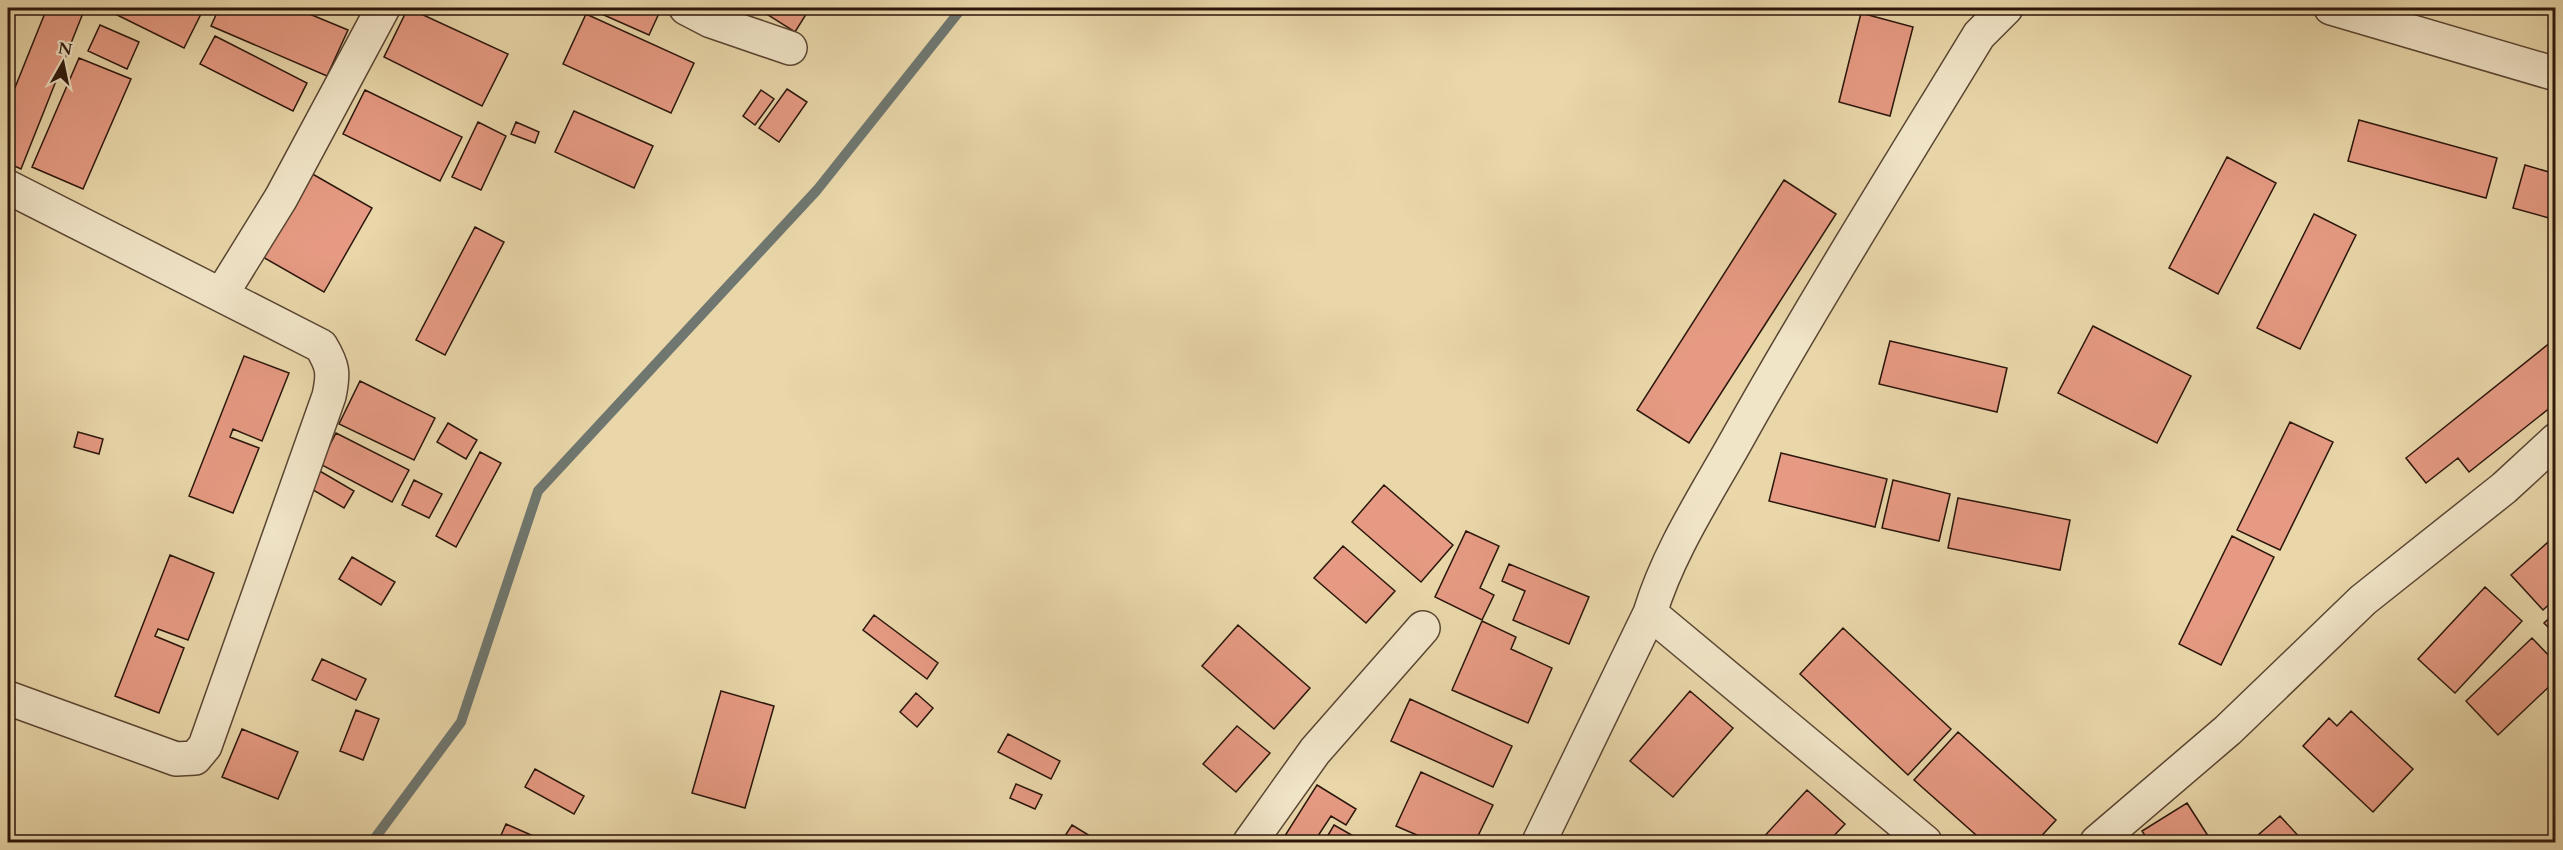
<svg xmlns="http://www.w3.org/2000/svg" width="2563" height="850" font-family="Cardo,serif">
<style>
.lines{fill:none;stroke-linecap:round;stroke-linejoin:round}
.stream{stroke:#6f7770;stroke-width:10}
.building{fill:#e69a83;stroke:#2b160b;stroke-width:1.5}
.minor-casing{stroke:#5a4633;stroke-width:36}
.minor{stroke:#f1e5c8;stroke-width:33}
</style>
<rect width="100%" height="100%" fill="#e9d7aa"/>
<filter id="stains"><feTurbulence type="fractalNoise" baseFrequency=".00333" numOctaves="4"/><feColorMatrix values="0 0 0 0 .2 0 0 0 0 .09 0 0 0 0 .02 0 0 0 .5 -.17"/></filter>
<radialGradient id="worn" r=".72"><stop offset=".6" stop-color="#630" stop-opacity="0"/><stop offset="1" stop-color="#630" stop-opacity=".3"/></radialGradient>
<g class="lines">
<path class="stream" d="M 372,842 L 461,722 L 538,491 L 817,190 L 962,8"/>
</g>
<path class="building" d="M 47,8 L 85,8 L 21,169 L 8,163 L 8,105 Z
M 103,8 L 204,8 L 184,48 Z
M 219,8 L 295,8 L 348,30 L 327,76 L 211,26 Z
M 408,8 L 508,54 L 482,106 L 384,57 Z
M 588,8 L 657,8 L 661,9 L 649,35 Z
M 757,8 L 810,8 L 795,32 Z
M 1861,13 L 1913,27 L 1890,116 L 1839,102 Z
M 586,14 L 694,63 L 671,113 L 563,64 Z
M 100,25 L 139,42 L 127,69 L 88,51 Z
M 215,36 L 307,83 L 293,111 L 200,64 Z
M 79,58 L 131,79 L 83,189 L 32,167 Z
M 787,89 L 807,102 L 779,142 L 759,128 Z
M 365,90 L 462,137 L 440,181 L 343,134 Z
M 761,90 L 774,99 L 755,125 L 743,116 Z
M 574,111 L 653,146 L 634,188 L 555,152 Z
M 2359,120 L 2497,158 L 2486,198 L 2348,161 Z
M 478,122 L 506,136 L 481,190 L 452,177 Z
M 516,122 L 539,132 L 535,143 L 511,134 Z
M 2227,157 L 2276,183 L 2218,294 L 2169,268 Z
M 2525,165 L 2556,174 L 2556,220 L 2513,208 Z
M 309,172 L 372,208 L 324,292 L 261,256 Z
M 1784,180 L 1836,214 L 1689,443 L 1637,410 Z
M 2314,214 L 2356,235 L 2300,349 L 2257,328 Z
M 475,227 L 504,242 L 445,355 L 416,340 Z
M 2093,326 L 2191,376 L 2157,443 L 2058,393 Z
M 2556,338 L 2556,403 L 2469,472 L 2458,458 L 2426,483 L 2406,458 Z
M 1890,341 L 2007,368 L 1997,412 L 1879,384 Z
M 244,356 L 289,373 L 262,441 L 233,429 L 230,437 L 259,448 L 233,513 L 189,496 Z
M 360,381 L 435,418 L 414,460 L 339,424 Z
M 2290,422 L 2333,442 L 2280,550 L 2237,530 Z
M 448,423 L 477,440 L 466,459 L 437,442 Z
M 78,432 L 103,439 L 99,454 L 74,447 Z
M 336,433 L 409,470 L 392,502 L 320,464 Z
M 480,452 L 501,463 L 456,547 L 436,536 Z
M 1781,453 L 1887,479 L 1875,527 L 1769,501 Z
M 318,470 L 354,491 L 344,508 L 308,487 Z
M 414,480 L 442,494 L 429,518 L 402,505 Z
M 1893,480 L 1950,494 L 1939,541 L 1882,528 Z
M 1384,485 L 1453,545 L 1421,582 L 1352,522 Z
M 1958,498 L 2070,520 L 2060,570 L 1948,548 Z
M 1466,531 L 1499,546 L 1480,588 L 1494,595 L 1482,620 L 1435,597 Z
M 2556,535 L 2556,598 L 2543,610 L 2511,575 Z
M 2232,536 L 2274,557 L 2221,665 L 2179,644 Z
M 1343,546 L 1395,591 L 1366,623 L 1314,578 Z
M 170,555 L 214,573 L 188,640 L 158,629 L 155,636 L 184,648 L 159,713 L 115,696 Z
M 352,557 L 395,582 L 381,605 L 339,579 Z
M 1509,564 L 1589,597 L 1569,644 L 1513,620 L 1525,591 L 1502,581 Z
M 2485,587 L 2522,621 L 2455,693 L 2418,659 Z
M 2556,612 L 2556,635 L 2544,623 Z
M 874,615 L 938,663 L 927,679 L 863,630 Z
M 1482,621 L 1516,637 L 1511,649 L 1552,668 L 1528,723 L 1452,690 Z
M 1238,625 L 1310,688 L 1274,729 L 1202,666 Z
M 1843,628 L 1951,729 L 1908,775 L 1800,674 Z
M 2532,638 L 2556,663 L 2556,680 L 2498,735 L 2466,701 Z
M 322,659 L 366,679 L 356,700 L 312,680 Z
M 721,691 L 774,706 L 745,808 L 692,793 Z
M 1690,691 L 1733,728 L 1673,797 L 1630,761 Z
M 916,693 L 933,708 L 917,727 L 900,712 Z
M 1410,699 L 1512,746 L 1493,787 L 1391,741 Z
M 356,710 L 379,719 L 363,760 L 340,751 Z
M 2351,711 L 2413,769 L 2373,812 L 2303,746 L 2329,718 L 2337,726 Z
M 1237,726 L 1270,753 L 1236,792 L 1203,764 Z
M 242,729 L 298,752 L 278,799 L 222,777 Z
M 1958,732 L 2056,820 L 2036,842 L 1984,842 L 1914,780 Z
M 1008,734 L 1060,761 L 1051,779 L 998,752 Z
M 535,769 L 584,796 L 574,814 L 525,787 Z
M 1421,772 L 1493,805 L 1475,842 L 1433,842 L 1396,826 Z
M 1016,784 L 1042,795 L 1035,809 L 1010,798 Z
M 1317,785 L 1356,809 L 1346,825 L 1331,816 L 1314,842 L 1281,842 Z
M 1807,790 L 1845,824 L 1828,842 L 1759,842 Z
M 2187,803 L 2212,842 L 2149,842 L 2142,831 Z
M 2280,816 L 2304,842 L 2250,842 Z
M 506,824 L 547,842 L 498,842 Z
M 1072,825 L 1100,842 L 1061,842 Z
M 1334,825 L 1364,842 L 1324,842 Z"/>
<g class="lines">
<g class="minor-casing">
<path id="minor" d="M 686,8 L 711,21 L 790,48
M 2331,8 L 2556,74
M 8,187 L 221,295 L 281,198 L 383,8
M 1650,613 L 1925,842
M 8,698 L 176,759 L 195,758 L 205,746 L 329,396 C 334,373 333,366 321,346 L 221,295
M 1250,842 L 1315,751 L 1423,628
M 1539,842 L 1650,613 C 1669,550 1708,492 1740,434 C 1816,299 1898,168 1979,35 L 2006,8
M 2097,842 L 2228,730 L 2363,600 L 2504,488 L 2556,440"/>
</g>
<use href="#minor" class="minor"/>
</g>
<rect width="2563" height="850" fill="none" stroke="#e9d7aa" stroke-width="30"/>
<rect x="9" y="9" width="2545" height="832" fill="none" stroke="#2b160b" stroke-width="3"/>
<rect x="15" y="15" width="2533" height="820" fill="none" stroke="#2b160b" stroke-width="1.5"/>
<g transform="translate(63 63) rotate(9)" stroke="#f1e5c8" stroke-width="4.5" paint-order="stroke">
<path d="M0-4.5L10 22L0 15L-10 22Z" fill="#2b160b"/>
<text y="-9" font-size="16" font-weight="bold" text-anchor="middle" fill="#2b160b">N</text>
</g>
<rect width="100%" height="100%" filter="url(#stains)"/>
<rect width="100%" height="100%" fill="url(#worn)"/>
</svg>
